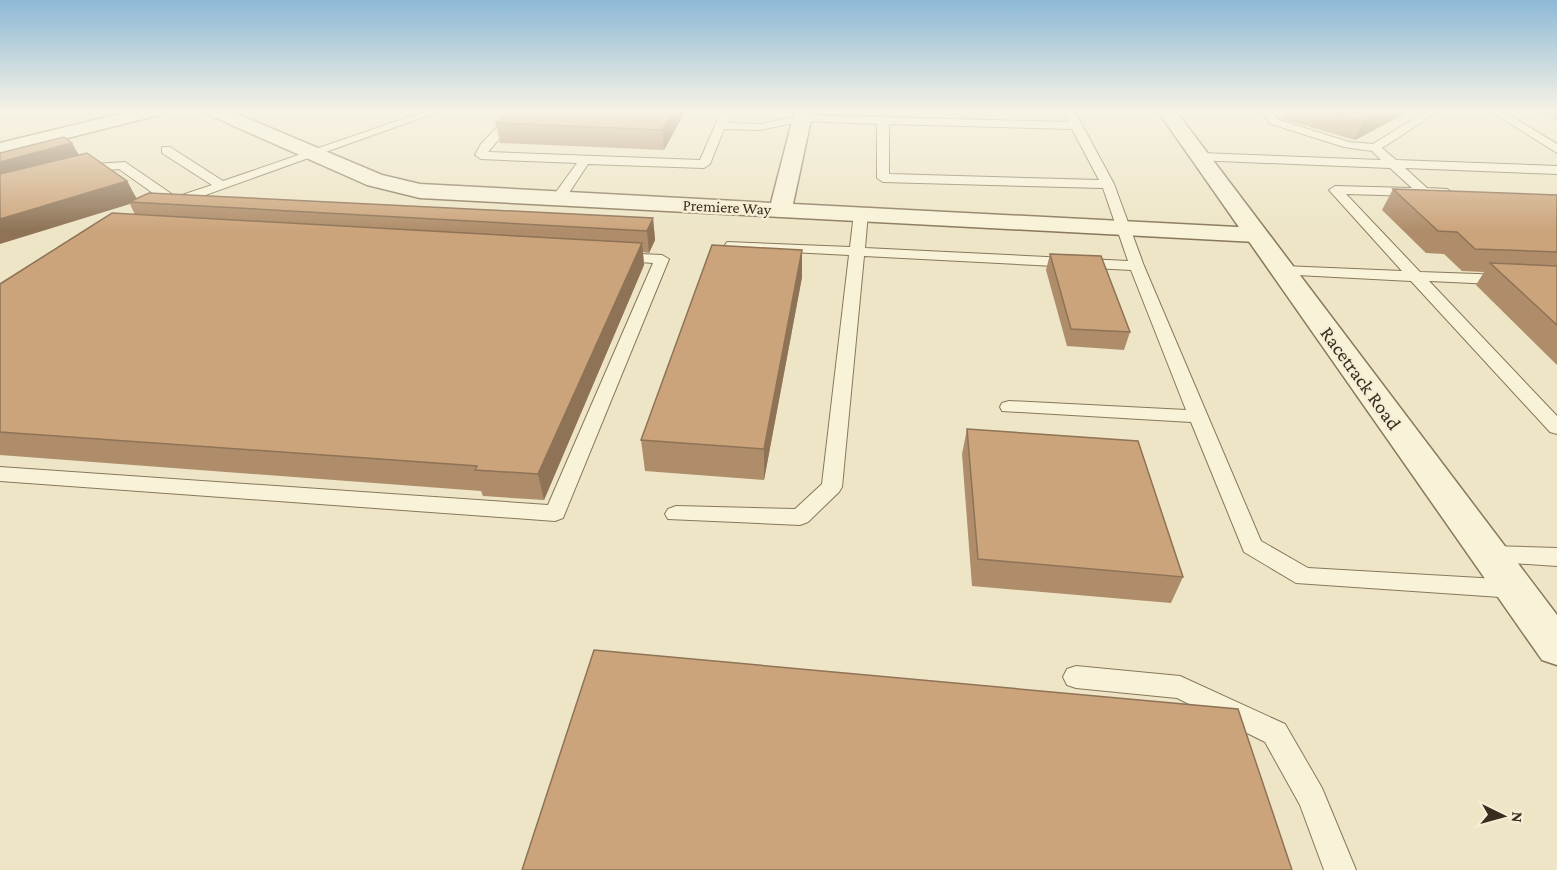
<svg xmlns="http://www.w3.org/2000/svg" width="1557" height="870" font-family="'Crimson Pro',serif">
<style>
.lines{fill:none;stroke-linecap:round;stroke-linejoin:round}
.service-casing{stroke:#88775b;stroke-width:2}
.minor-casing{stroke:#88775b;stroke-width:3}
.tertiary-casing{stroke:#88775b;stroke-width:3}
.service{fill:#f8f2d8;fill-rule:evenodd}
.minor{fill:#f8f2d8;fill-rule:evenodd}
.tertiary{fill:#f8f2d8;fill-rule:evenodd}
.wall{fill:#af8d6a}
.shaded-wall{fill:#8e7356}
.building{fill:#cba47b;stroke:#8e7356;stroke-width:1.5}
.labels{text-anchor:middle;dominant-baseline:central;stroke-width:5;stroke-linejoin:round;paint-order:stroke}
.far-street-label{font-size:16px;fill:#382d1f;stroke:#f5eed4}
.street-label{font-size:20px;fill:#382d1f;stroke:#f5eed4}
</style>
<rect width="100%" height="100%" fill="#ede5c5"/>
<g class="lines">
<g class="service-casing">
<path id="service" d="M 429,110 L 443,110 L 169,208 L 164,207 L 164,201 L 119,169 L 80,173 L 74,169 L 80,165 L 125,162 L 176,197 L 212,185 L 162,153 L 162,147 L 170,147 L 223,181 Z
M 513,110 L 524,110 L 488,152 L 700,160 L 722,110 L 732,110 L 727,123 L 761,124 L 802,115 L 1069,122 L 1064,110 L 1074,110 L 1114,184 L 1144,266 L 1261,541 L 1308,568 L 1515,580 L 1523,582 L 1527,589 L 1523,596 L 1515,598 L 1296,583 L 1244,552 L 1191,422 L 1002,411 L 1000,407 L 1002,403 L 1009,401 L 1186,410 L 1131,270 L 864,256 L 842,487 L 839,492 L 808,522 L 800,525 L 668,519 L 665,514 L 668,509 L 676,506 L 795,509 L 822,484 L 849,255 L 732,249 L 727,248 L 725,245 L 727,242 L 850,247 L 854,213 L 861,209 L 868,213 L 865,248 L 1128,261 L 1103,188 L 883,182 L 877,178 L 877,124 L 802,121 L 761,130 L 724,129 L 710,164 L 704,168 L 588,164 L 563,202 L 558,203 L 551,199 L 577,163 L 481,159 L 475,155 L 481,144 ZM 889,124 L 1072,129 L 1099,180 L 889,174 Z
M 1258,110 L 1269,110 L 1279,120 L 1349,142 L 1373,144 L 1428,110 L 1440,110 L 1382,148 L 1396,160 L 1557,166 L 1557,174 L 1405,168 L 1427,188 L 1447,189 L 1453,193 L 1447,197 L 1346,194 L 1420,272 L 1557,277 L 1557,287 L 1429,281 L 1557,416 L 1557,434 L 1550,432 L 1411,281 L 1278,274 L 1275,271 L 1278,268 L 1283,266 L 1402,271 L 1329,190 L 1335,186 L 1412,188 L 1390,168 L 1196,160 L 1194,157 L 1200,153 L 1381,160 L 1372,151 L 1344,147 L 1271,124 Z
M 1489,110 L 1501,110 L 1557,144 L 1557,153 Z
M 619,253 L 662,255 L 669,259 L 563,518 L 555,521 L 0,481 L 0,467 L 548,505 L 653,263 L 614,260 L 612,257 L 614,254 Z
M 1490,546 L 1557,548 L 1557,566 L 1482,561 L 1479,555 L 1482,549 Z
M 1076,666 L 1180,676 L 1285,724 L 1322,788 L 1356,870 L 1324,870 L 1300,805 L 1265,742 L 1177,698 L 1076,688 L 1067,685 L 1063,677 L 1067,669 Z"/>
</g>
<g class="minor-casing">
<path id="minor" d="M 136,110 L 166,110 L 163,114 L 0,155 L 0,143 Z
M 204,110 L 228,110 L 382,175 L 420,184 L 771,203 L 795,110 L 813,110 L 793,204 L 1256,228 L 1264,230 L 1268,235 L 1264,240 L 1256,242 L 420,198 L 367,185 L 207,114 Z"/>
</g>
<g class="tertiary-casing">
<path id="tertiary" d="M 1157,110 L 1175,110 L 1557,615 L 1557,665 L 1542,660 Z"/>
</g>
<use href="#service" class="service"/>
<use href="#minor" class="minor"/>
<use href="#tertiary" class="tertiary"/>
</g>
<path class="wall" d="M 686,110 L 664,150 L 500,143 L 496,123 Z
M 1286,110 L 1412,110 L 1355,140 L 1282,119 Z
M 1538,110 L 1557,110 L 1557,120 Z
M 79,155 L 127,181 L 136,199 L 653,218 L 655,240 L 649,253 L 643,252 L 644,265 L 544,500 L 483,496 L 481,491 L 0,455 L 0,284 L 135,215 L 130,204 Z
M 1393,189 L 1557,195 L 1557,365 L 1476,285 L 1484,272 L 1462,271 L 1444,254 L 1426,253 L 1382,210 Z
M 1050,254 L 1130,332 L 1124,350 L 1067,346 L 1046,270 Z
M 802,277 L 764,480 L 645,471 L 641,440 Z
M 967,429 L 1183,577 L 1171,603 L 972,586 L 962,454 Z"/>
<path class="shaded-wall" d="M 674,110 L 686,110 L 664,150 L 662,130 Z
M 1385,110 L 1412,110 L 1355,140 L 1363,121 Z
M 72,143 L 83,162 L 0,186 L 0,162 Z
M 127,181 L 138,201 L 129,202 L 130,204 L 0,244 L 0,219 Z
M 653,218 L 655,240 L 649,253 L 647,231 Z
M 642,243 L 644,265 L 544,500 L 538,474 Z
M 802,250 L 802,277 L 764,480 L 764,449 Z"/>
<path class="building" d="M 510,110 L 674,110 L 662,130 L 496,123 Z
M 1323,110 L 1385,110 L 1363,121 Z
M 64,137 L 72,143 L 0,162 L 0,153 Z
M 87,153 L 127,181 L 0,219 L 0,174 Z
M 1393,189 L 1557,195 L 1557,252 L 1475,249 L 1457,232 L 1438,231 Z
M 149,193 L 653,218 L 647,231 L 129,202 Z
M 112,213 L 642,243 L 538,474 L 475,470 L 477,466 L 0,432 L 0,284 Z
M 712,245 L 802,250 L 764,449 L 641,440 Z
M 1050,254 L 1101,256 L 1130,332 L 1071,329 Z
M 1490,263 L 1557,266 L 1557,325 Z
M 967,429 L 1138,441 L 1183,577 L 978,559 Z
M 594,650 L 1238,709 L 1292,870 L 522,870 Z"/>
<linearGradient id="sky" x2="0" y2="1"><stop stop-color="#8db9d6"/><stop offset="0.48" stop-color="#f7f3e5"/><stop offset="1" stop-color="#f7f3e5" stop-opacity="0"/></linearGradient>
<rect width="1557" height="231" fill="url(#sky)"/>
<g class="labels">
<g class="far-street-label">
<text transform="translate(727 207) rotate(3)">Premiere Way</text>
</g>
<g class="street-label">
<text transform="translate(1361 378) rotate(54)">Racetrack Road</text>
</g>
</g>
<g transform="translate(1503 816) rotate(95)" stroke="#f5eed4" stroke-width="4.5" paint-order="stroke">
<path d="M0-4.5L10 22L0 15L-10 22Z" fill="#382d1f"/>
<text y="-9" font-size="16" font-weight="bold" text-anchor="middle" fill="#382d1f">N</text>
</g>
</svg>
